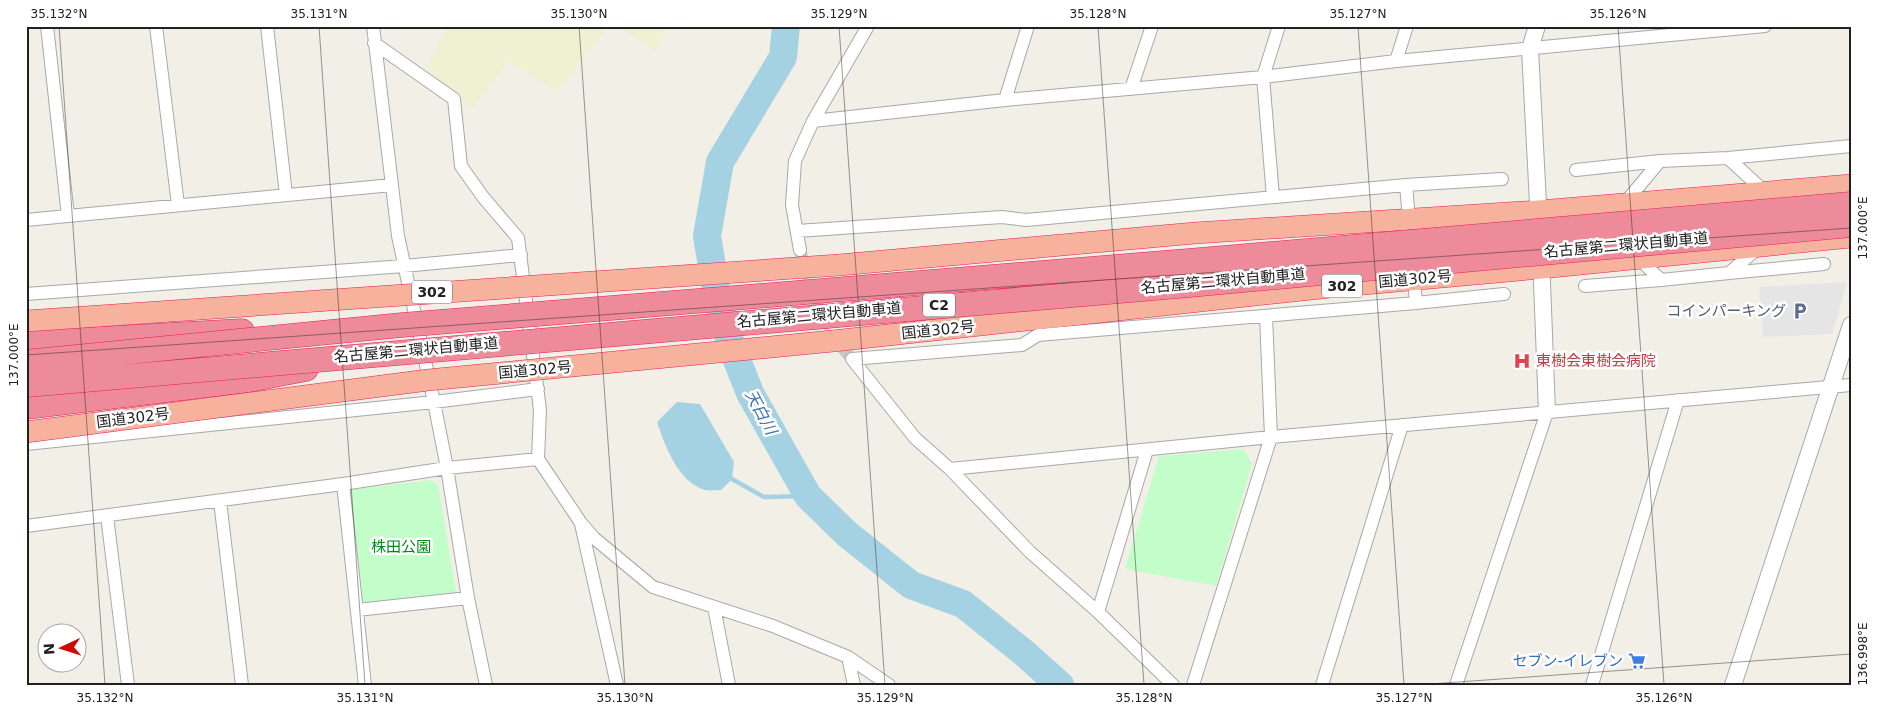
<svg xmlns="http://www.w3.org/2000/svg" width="1877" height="711" font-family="'DejaVu Sans','Noto Sans JP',sans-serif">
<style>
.farmland{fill:#eef1d2}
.park{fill:#c3fdc9}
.parking{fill:#e5e5e5}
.water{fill:#a5d2e2}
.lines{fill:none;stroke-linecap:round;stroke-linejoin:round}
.stream{stroke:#a5d2e2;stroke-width:4.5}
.river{stroke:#a5d2e2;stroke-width:28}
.minor-tunnel{stroke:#c8c6bf;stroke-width:12;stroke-dasharray:12 6;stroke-linecap:butt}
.minor-casing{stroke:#a8a8a8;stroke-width:14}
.tertiary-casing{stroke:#a8a8a8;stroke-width:18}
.trunk-casing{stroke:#e71d5b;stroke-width:22}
.motorway-casing{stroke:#e71d5b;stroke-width:25}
.minor{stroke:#fff;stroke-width:12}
.tertiary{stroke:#fff;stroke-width:16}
.trunk{stroke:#f6b29c;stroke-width:21}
.motorway{stroke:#ed8b9a;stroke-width:24}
.trunk-bridge-casing{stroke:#e71d5b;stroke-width:22;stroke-linecap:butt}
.motorway-bridge-casing{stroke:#e71d5b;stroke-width:25;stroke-linecap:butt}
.trunk-bridge{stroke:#f6b29c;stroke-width:21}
.motorway-bridge{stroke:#ed8b9a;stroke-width:24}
.ticks{fill:none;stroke:#212121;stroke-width:1;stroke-opacity:0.45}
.labels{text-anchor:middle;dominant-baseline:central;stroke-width:5;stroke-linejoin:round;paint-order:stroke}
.shield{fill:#fff;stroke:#646464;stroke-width:1}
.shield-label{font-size:14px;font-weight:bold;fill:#212121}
.street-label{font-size:15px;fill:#212121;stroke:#fff}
.service-label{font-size:15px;fill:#4e5e75;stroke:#fff;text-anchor:end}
.health-label{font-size:15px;fill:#be3a42;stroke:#fff;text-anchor:start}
.park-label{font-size:15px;fill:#048914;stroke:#fff}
.shop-label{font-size:15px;fill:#366cbe;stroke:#fff;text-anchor:end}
.water-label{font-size:16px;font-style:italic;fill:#4276b0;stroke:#fff}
.neatline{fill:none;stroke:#212121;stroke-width:2}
.ticks-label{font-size:12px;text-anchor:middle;fill:#212121}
</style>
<rect width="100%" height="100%" fill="#f2efe7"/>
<path class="farmland" d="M 447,26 L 597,26 L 605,31 L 557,92 L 508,62 L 472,109 L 424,72 Z
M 617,26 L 669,26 L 656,52 Z"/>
<path class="park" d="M 1244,449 L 1252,464 L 1216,586 L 1125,569 L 1159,456 Z
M 431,480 L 438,485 L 456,592 L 361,604 L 348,490 Z"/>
<path class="parking" d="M 1847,282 L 1832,334 L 1763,337 L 1759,287 Z"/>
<path class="water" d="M 677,402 L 700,404 L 734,462 L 732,479 L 721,490 C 716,490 710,491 705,490 C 678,482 665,446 657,422 Z"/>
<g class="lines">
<path class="stream" d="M 732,479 L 764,497 L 808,496"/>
<path class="river" d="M 786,26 L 783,57 L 720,162 L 707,236 L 717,296 L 731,345 L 750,393 L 808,496 L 847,534 L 911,585 L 963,604 L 1023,652 L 1060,685"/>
<path class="minor-tunnel" d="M 800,250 L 815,300 L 841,346 L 852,359"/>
<g class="minor-casing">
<path id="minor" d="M 47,26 L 68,216
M 156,26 L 178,205
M 267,26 L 286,195
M 373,26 L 398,236 L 434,402 L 447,468 L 468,598 L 486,685
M 374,43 L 454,99 L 461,166 L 483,197 L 518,238 L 540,410 L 538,459 L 581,523 L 594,538 L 653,587 L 773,626 L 848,657 L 889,685
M 1396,61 L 1407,26
M 1131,89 L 1152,26
M 1005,100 L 1028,26
M 813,121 L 1005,100 L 1263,77 L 1396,61 L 1765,26
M 1728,158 L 1851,146
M 1576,170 L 1660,161
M 1406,185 L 1502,179
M 1273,197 L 1263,77 L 1279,26
M 1624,204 L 1660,161 L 1728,158 L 1765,192
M 26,220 L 392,185
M 797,231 L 1002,217 L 1026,220 L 1406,185 L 1409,219
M 800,250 L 792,205 L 795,161 L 813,121 L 868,26
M 1638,258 L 1661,280 L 1729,273 L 1758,248
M 1729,273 L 1824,264
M 1585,286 L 1661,280
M 26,294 L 404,266 L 521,255
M 1416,303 L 1504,294
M 852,359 L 1022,345 L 1038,335 L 1416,303 L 1414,279
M 852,359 L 915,438 L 950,469 L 1030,552 L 1098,612 L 1173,685
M 26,444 L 434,402 L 538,389
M 950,469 L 1271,437 L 1851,385
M 343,484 L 365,685
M 220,501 L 242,685
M 107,516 L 128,685
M 581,524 L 617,685
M 26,526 L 343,484 L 447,468 L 538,459
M 714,607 L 729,685
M 357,610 L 468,598
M 1098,612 L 1147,450
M 848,657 L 854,685
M 1193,685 L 1271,437 L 1266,316
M 1322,685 L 1402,425
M 1456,685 L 1547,412
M 1592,685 L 1678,400"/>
</g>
<g class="tertiary-casing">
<path id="tertiary" d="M 1537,26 L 1530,49 L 1539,223
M 1541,257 L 1547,412
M 1733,685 L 1851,325"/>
</g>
<g class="trunk-casing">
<path id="trunk" d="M 839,265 L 1195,233 L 1539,211 L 1851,185
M 833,341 L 1330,287 L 1541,268 L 1851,237"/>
</g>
<g class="motorway-casing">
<path id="motorway" d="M 26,343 L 242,331
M 26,407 L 249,380 L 306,369"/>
</g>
<use href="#minor" class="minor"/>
<use href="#tertiary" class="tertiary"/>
<use href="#trunk" class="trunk"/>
<use href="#motorway" class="motorway"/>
<g class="trunk-bridge-casing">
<path id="trunk-bridge" d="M 26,321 L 839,265
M 26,432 L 428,380 L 833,341"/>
</g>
<g class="motorway-bridge-casing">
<path id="motorway-bridge" d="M 26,362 L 402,325 L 1200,260 L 1851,204
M 26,385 L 1189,285 L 1851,225"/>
</g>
<use href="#trunk-bridge" class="trunk-bridge"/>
<use href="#motorway-bridge" class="motorway-bridge"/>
</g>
<path class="ticks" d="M 59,26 L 105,685M 319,26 L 365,685M 579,26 L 625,685M 839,26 L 885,685M 1098,26 L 1144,685M 1358,26 L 1404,685M 1618,26 L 1664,685M 26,355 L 1851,228M 1416,685 L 1851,654"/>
<defs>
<g id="parking-bare" transform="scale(1.35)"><path d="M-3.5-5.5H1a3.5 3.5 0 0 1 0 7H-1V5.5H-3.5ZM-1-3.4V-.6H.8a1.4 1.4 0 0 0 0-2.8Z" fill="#5c6f8a" stroke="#fff" stroke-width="2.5" paint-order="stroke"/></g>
<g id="hospital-bare" transform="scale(1.35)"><path d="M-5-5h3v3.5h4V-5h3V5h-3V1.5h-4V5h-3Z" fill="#e0444e" stroke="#fff" stroke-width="2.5" paint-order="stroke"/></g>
<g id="supermarket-bare" transform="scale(1.35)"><path d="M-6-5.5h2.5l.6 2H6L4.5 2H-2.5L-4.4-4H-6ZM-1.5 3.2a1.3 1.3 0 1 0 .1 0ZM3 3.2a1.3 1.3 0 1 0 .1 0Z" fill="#3f7fe0" stroke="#fff" stroke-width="2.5" paint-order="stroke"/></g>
</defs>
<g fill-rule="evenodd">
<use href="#parking-bare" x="1800" y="311"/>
<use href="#hospital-bare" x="1522" y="361"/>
<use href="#supermarket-bare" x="1637" y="661"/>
</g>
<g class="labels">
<g class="shield">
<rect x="1322" y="274.5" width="40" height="23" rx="4"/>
<rect x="412" y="280.5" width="40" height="23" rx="4"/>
<rect x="923" y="293.5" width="32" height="23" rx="4"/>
</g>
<g class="shield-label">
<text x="1342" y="286">302</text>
<text x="432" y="292">302</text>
<text x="939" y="305">C2</text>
</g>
<g class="street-label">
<text transform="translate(1626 245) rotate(-5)">名古屋第二環状自動車道</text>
<text transform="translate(1415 279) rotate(-5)">国道302号</text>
<text transform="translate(1223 281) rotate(-5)">名古屋第二環状自動車道</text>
<text transform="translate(819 315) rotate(-5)">名古屋第二環状自動車道</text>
<text transform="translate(938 330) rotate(-6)">国道302号</text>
<text transform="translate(416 350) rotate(-5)">名古屋第二環状自動車道</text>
<text transform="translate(535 370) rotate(-5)">国道302号</text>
<text transform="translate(133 418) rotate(-7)">国道302号</text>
</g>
<g class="service-label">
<text x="1786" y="311">コインパーキング</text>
</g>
<g class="health-label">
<text x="1536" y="361">東樹会東樹会病院</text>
</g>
<g class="park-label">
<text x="401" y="547">株田公園</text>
</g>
<g class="shop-label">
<text x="1623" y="661">セブン-イレブン</text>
</g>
<g class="water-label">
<text transform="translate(761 412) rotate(62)">天白川</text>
</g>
</g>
<rect width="1877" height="711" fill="none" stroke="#ffffff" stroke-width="55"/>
<g transform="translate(62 648) rotate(266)"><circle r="24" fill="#ffffff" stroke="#a6a6a6"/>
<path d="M0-4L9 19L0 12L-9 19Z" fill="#d20700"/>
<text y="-8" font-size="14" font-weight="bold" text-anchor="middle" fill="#212121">N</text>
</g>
<rect x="28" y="28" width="1822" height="656" class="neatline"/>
<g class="ticks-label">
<text x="59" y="18">35.132°N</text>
<text x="319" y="18">35.131°N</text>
<text x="579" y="18">35.130°N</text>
<text x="839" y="18">35.129°N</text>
<text x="1098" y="18">35.128°N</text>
<text x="1358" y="18">35.127°N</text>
<text x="1618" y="18">35.126°N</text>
<text transform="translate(1863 228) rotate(-90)" y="4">137.000°E</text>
<text transform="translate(14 355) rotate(-90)" y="4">137.000°E</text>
<text transform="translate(1863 654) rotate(-90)" y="4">136.998°E</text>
<text x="105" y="702">35.132°N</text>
<text x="365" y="702">35.131°N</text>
<text x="625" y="702">35.130°N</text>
<text x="885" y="702">35.129°N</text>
<text x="1144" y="702">35.128°N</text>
<text x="1404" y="702">35.127°N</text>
<text x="1664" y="702">35.126°N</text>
</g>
</svg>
